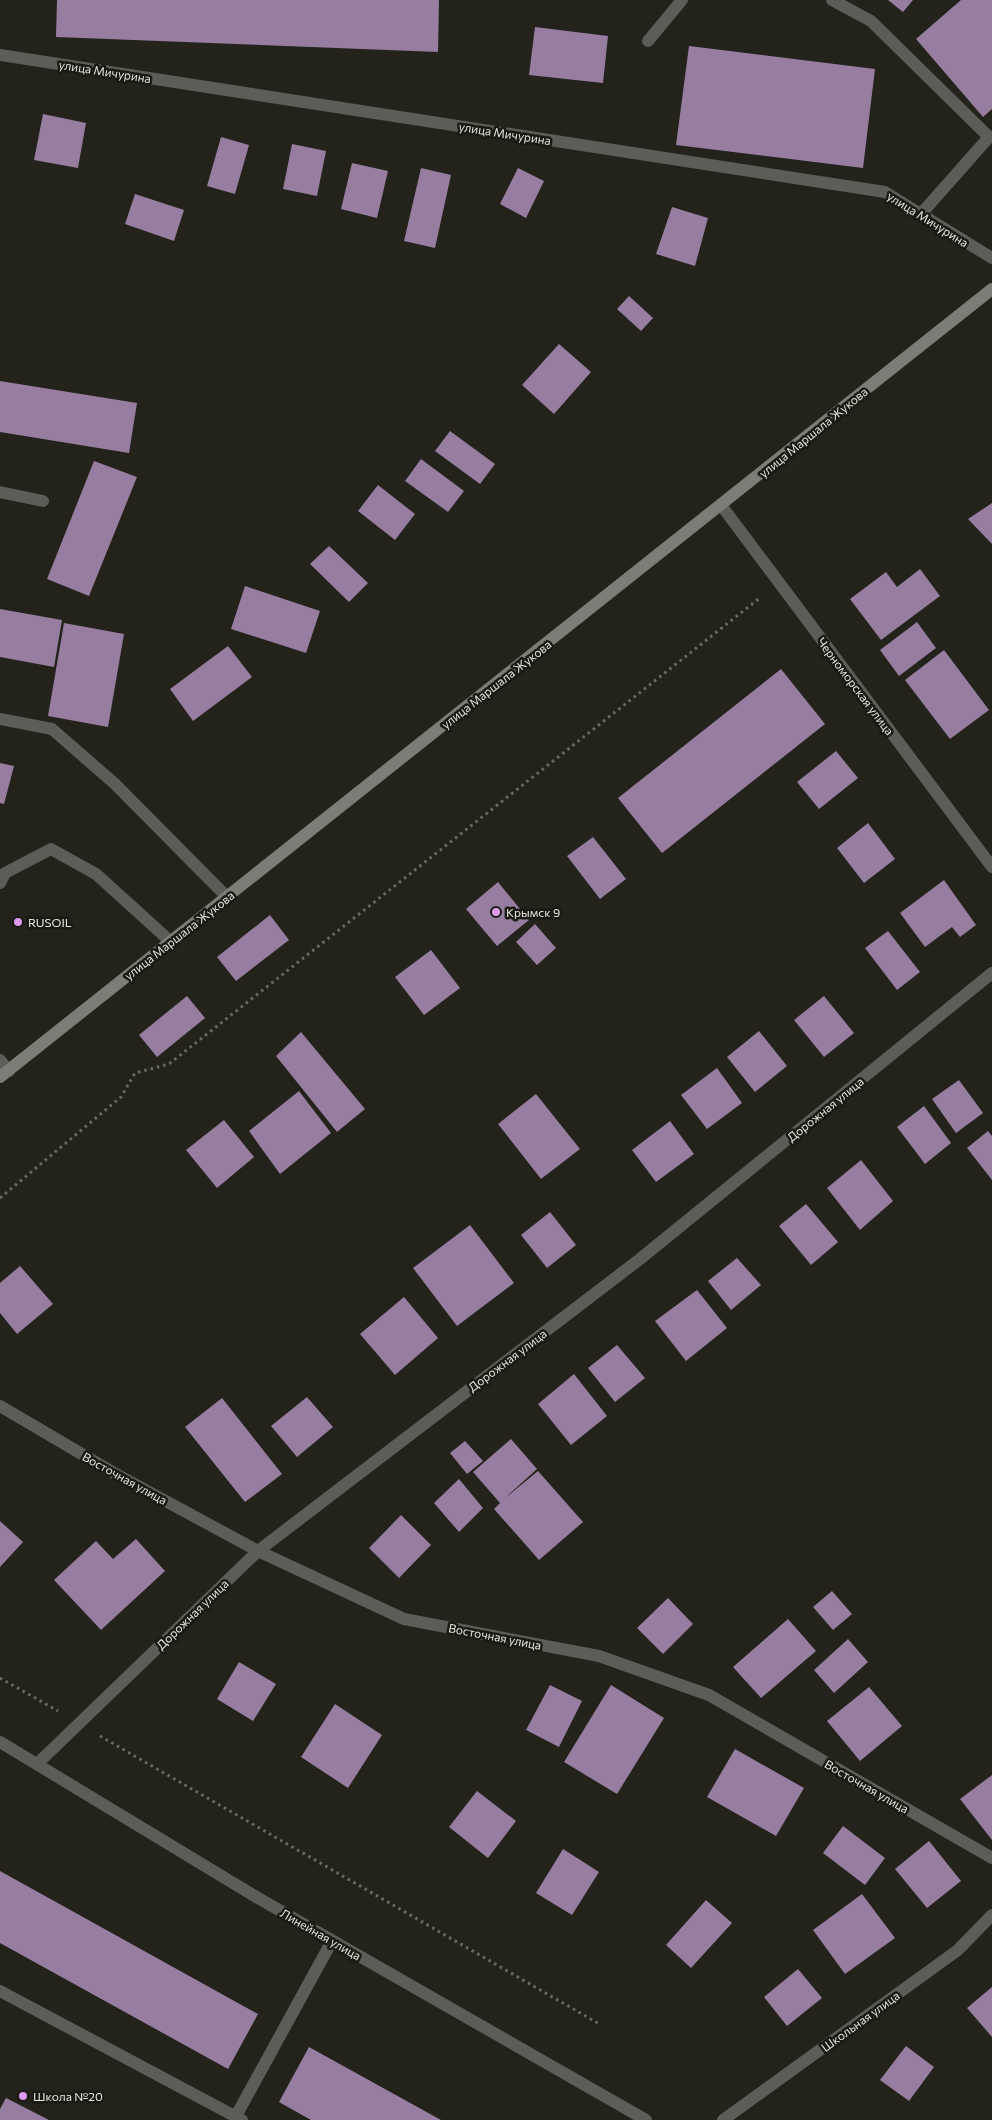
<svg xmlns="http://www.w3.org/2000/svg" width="992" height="2120" font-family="Commissioner,sans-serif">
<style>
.building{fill:#977ea0}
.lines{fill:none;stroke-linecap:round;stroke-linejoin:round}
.path{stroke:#6c6b65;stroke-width:3;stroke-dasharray:2.5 4;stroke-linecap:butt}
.lane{stroke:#5c5c58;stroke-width:12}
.street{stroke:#5c5c58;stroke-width:12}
.secondary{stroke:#7d7c76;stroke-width:12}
.poi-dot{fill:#dd99f3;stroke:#1a1912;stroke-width:2}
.labels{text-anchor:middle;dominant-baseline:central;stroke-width:5;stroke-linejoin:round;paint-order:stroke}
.street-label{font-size:12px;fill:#e5e5e0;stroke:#1a1912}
.poi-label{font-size:12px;fill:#e5e5e0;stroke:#1a1912;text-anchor:start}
</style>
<rect width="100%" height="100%" fill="#23221b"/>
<path class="building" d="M 57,0 L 439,0 L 438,52 L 56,37 Z
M 888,0 L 913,0 L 903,12 Z
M 961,0 L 992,0 L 992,109 L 983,117 L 916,39 Z
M 535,27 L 608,36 L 603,83 L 529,75 Z
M 689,46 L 875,69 L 863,168 L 676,145 Z
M 43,114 L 86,123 L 78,168 L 34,160 Z
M 221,137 L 249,145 L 235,194 L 207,186 Z
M 292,144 L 326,151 L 317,196 L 283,189 Z
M 352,163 L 388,171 L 377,218 L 341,209 Z
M 421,168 L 451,175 L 435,248 L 404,241 Z
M 518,168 L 544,181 L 526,218 L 500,204 Z
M 135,194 L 184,210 L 174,241 L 125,224 Z
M 672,207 L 708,218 L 695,266 L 656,254 Z
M 629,296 L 653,318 L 641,331 L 617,309 Z
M 559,344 L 591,372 L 554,414 L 522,385 Z
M 0,381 L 137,403 L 129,453 L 0,432 Z
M 450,431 L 495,464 L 480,484 L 435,451 Z
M 421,459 L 464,491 L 448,512 L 405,481 Z
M 94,461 L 137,477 L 89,596 L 47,579 Z
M 378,485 L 415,514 L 395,540 L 358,511 Z
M 992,503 L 992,544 L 968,519 Z
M 329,546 L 368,583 L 349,602 L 310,564 Z
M 920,569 L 940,596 L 881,640 L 850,599 L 886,572 L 897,587 Z
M 245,586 L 320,611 L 306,653 L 231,629 Z
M 0,609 L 62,620 L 54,667 L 0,657 Z
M 917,622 L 936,648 L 899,676 L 880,650 Z
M 64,623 L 124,634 L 108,727 L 48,716 Z
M 228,646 L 252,677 L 193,721 L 170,689 Z
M 944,650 L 989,710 L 950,739 L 905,680 Z
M 781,669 L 825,724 L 662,853 L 618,798 Z
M 836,751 L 858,778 L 819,809 L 797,782 Z
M 0,763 L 14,766 L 4,804 L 0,803 Z
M 868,823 L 895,859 L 864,883 L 837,848 Z
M 593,837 L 626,879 L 600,899 L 567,856 Z
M 944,880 L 976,925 L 960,937 L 952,927 L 925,947 L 900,913 Z
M 498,882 L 529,920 L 497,946 L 466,909 Z
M 270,915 L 289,940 L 236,981 L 217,957 Z
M 535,924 L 556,948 L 537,965 L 516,942 Z
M 888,931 L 920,972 L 897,990 L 865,948 Z
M 431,950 L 460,988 L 424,1015 L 395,977 Z
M 187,996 L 205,1018 L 157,1057 L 139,1035 Z
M 824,996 L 854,1033 L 824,1057 L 794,1020 Z
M 759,1031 L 787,1066 L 755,1092 L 727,1057 Z
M 301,1032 L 365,1109 L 337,1132 L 276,1056 Z
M 717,1068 L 742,1103 L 707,1129 L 681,1095 Z
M 959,1080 L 983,1113 L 956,1133 L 932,1099 Z
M 299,1091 L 331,1133 L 280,1174 L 249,1131 Z
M 536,1094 L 580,1149 L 541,1179 L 498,1124 Z
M 924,1106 L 951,1143 L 925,1164 L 897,1127 Z
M 224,1120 L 254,1157 L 217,1188 L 186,1150 Z
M 670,1121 L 694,1154 L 656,1182 L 632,1150 Z
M 988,1131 L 992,1136 L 992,1180 L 967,1148 Z
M 861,1160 L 893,1201 L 860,1230 L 827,1188 Z
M 806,1204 L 838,1242 L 811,1265 L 779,1226 Z
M 550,1212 L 576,1245 L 547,1268 L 521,1235 Z
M 470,1225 L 514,1283 L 457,1326 L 413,1268 Z
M 737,1258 L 761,1285 L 731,1310 L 708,1281 Z
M 20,1266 L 53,1304 L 17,1334 L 0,1313 L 0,1283 Z
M 697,1290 L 727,1328 L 686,1361 L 655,1321 Z
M 404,1297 L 438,1338 L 395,1375 L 360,1334 Z
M 617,1345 L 645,1378 L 615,1402 L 588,1368 Z
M 574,1374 L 607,1416 L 571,1445 L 538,1404 Z
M 307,1397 L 333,1427 L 297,1457 L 271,1426 Z
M 222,1398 L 282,1474 L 245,1502 L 185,1427 Z
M 511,1439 L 537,1469 L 504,1499 L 538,1471 L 583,1522 L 539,1560 L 494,1509 L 500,1503 L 473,1472 Z
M 465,1441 L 483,1461 L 467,1474 L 450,1453 Z
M 459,1479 L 483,1508 L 459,1532 L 434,1503 Z
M 401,1515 L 431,1545 L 399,1578 L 369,1548 Z
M 0,1521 L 23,1542 L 0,1567 Z
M 136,1539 L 165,1571 L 101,1630 L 54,1580 L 96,1541 L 113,1559 Z
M 832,1591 L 852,1614 L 833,1630 L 813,1607 Z
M 668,1598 L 693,1624 L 663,1654 L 637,1628 Z
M 788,1619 L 816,1651 L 761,1698 L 733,1667 Z
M 848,1639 L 868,1662 L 834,1693 L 814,1670 Z
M 239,1662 L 276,1684 L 253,1721 L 217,1699 Z
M 550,1685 L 582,1701 L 559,1747 L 526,1730 Z
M 611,1685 L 664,1718 L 617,1794 L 564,1762 Z
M 869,1687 L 902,1726 L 860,1761 L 827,1721 Z
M 335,1704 L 382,1735 L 348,1788 L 301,1757 Z
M 735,1749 L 804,1788 L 776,1836 L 707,1797 Z
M 992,1775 L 992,1840 L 960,1799 Z
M 477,1791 L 516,1821 L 488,1858 L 449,1827 Z
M 843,1826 L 885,1858 L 865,1885 L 823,1853 Z
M 929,1841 L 961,1881 L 927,1908 L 895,1869 Z
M 563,1849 L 599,1872 L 572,1915 L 536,1893 Z
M 0,1871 L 258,2014 L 228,2069 L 0,1943 Z
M 862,1894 L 895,1938 L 845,1974 L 813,1930 Z
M 706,1900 L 732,1923 L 691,1968 L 666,1945 Z
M 798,1969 L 822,1998 L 787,2026 L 764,1997 Z
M 992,1987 L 992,2037 L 967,2008 Z
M 906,2046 L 934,2067 L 909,2101 L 880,2080 Z
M 309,2047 L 441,2120 L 311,2120 L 279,2102 Z
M 6,2098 L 49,2120 L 0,2120 L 0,2109 Z"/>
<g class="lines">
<path class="path" d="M 0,1198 L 121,1097 L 135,1073 L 169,1064 L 761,597
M 0,1678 L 58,1711
M 100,1736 L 601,2025"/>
<path class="lane" d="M 832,0 L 871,21 L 989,137 L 921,214
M 648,41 L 682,0
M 0,492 L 43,501
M 0,719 L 52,729 L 115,784 L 227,897
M 0,883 L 5,873 L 51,849 L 96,874 L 171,942
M 0,1060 L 9,1071
M 0,1991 L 242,2120
M 236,2116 L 332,1941"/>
<path class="street" d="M 0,55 L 885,192 L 992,258
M 721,505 L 992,867
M 0,1406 L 114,1473 L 258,1551 L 404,1619 L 599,1656 L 709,1695 L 992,1858
M 0,1742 L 258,1898 L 646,2120
M 37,1764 L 258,1551 L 640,1259 L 992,973
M 723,2120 L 958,1950 L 992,1915"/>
<path class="secondary" d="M 0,1077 L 992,289"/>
</g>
<g class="poi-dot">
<circle cx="496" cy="912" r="5"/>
<circle cx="18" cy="922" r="5"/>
<circle cx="23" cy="2096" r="5"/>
</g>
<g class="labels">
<g class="street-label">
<text transform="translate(105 71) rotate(9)">улица Мичурина</text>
<text transform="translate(505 133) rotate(9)">улица Мичурина</text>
<text transform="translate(928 219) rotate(32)">улица Мичурина</text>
<text transform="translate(813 432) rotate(-39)">улица Маршала Жукова</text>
<text transform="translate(496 684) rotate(-38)">улица Маршала Жукова</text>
<text transform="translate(856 686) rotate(53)">Черноморская улица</text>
<text transform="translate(179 935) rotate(-38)">улица Маршала Жукова</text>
<text transform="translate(825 1109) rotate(-39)">Дорожная улица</text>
<text transform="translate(507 1360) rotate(-37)">Дорожная улица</text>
<text transform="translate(125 1478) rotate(29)">Восточная улица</text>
<text transform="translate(192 1614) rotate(-44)">Дорожная улица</text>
<text transform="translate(495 1636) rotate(11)">Восточная улица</text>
<text transform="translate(867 1786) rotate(30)">Восточная улица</text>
<text transform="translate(321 1934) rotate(30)">Линейная улица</text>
<text transform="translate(860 2021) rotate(-36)">Школьная улица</text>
</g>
<g class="poi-label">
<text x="506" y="912">Крымск 9</text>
<text x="28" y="922">RUSOIL</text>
<text x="33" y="2096">Школа №20</text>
</g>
</g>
</svg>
